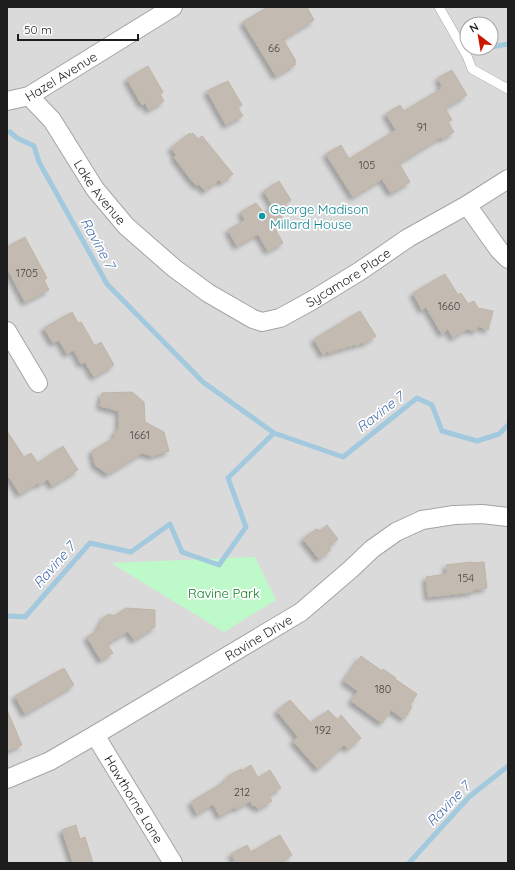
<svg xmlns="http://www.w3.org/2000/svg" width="515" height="870" font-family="Quicksand,sans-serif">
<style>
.residential{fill:#dbdada;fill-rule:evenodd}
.park{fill:#befac9}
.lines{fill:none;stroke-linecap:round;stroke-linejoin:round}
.stream{stroke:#a2c9dd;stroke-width:5}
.building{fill:#c3bbb2;stroke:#c0b4a5;filter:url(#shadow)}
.service-casing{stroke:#a4a4a4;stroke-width:10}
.minor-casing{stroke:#a4a4a4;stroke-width:20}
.service{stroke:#fff;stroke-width:9}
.minor{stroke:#fff;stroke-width:18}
.culture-dot{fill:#0f9aa8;stroke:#fff;stroke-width:1.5}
.labels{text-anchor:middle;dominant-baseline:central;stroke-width:3.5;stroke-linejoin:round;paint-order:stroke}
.number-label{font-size:11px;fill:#464442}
.street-label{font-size:13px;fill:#1d1d1d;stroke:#fff}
.culture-label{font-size:13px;fill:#0d838f;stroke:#fff;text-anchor:start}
.park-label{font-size:13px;fill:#097d20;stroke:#fff}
.water-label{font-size:14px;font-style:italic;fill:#4870ae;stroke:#fff}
</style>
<defs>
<filter id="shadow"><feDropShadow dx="-3.5" dy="3.5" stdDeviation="2" flood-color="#0004"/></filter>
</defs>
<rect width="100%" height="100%" fill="#efece3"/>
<path class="residential" d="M 7,7 L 508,7 L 508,863 L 7,863 ZM 467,24 L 491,24 L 491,48 L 467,48 Z"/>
<path class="park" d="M 255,557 L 276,600 L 224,632 L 111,563 Z"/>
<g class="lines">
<path class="stream" d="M 491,47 L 508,44
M 485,48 L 487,48
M 10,132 L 17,138 L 34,146 L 39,162 L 107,284 L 203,382 L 274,433
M 7,616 L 25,617 L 90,543 L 131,552 L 170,524 L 182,552 L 219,565 L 246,527 L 228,478 L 274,433 L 343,457 L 417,398 L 432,405 L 442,431 L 477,441 L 499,434 L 508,425
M 409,863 L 469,797 L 508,766"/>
</g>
<path class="building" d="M 268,7 L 307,7 L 314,20 L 283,39 L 296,61 L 294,62 L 296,64 L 276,76 L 243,22 Z
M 148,66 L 163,92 L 160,94 L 164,101 L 149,110 L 145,103 L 142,105 L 127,79 Z
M 452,70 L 467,95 L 445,108 L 452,120 L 448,122 L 454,132 L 442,139 L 441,137 L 399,163 L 410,182 L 391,193 L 382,179 L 353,197 L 326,154 L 341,145 L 349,159 L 396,130 L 386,114 L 400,105 L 404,111 L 441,89 L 440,87 L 442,86 L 438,78 Z
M 228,81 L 242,105 L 238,108 L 243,116 L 226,125 L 207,91 Z
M 190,133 L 191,135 L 193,133 L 198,139 L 202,136 L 233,174 L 222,183 L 219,180 L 205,191 L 199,184 L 197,186 L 189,177 L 174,157 L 176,155 L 171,148 Z
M 279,181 L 291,200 L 277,209 L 283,219 L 273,225 L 283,243 L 268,251 L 258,234 L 237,246 L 228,230 L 245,220 L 241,212 L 256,203 L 264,213 L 273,207 L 264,191 Z
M 25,237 L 47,278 L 44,280 L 49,290 L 25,302 L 7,268 L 7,247 Z
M 445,274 L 458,295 L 461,293 L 468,304 L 474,301 L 478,308 L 493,311 L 488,330 L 478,326 L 476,331 L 467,329 L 453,338 L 448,329 L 442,334 L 426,307 L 422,310 L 413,293 Z
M 360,311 L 376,336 L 363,344 L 362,342 L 356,346 L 355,344 L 349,347 L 348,346 L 343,349 L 342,348 L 329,353 L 328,351 L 323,355 L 314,339 Z
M 72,312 L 78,323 L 81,322 L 95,346 L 101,342 L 114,365 L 94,377 L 85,362 L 81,364 L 74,350 L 67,354 L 59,340 L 53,343 L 44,328 Z
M 132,392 L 144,402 L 145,422 L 164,432 L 169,451 L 152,456 L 142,453 L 108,474 L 95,465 L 92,451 L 115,437 L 115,432 L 119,429 L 119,411 L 100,406 L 102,393 Z
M 7,431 L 24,457 L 31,453 L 38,463 L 63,446 L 78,470 L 52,486 L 48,479 L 39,485 L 38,483 L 20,494 L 7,474 Z
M 327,525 L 338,539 L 328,547 L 331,550 L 319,559 L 303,539 L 316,529 L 320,531 Z
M 472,562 L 472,563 L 484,562 L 487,588 L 473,590 L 473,592 L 428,597 L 426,577 L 447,574 L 446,565 Z
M 126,608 L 155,610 L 155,627 L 134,640 L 128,631 L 107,644 L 113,653 L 101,660 L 87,637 L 97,631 L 104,617 L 109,614 L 114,616 Z
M 361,656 L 382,671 L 383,669 L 396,678 L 395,679 L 417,694 L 410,705 L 412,707 L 404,719 L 391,710 L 382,723 L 351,701 L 358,691 L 344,681 Z
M 64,668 L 74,685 L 25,714 L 15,696 Z
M 290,700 L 311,723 L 319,716 L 320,717 L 328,710 L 338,720 L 341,715 L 361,738 L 348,749 L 344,745 L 318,769 L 293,741 L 298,737 L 277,711 Z
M 7,710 L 22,745 L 7,751 Z
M 251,765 L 258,778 L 270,770 L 281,788 L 269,795 L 272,801 L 258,809 L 255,805 L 253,806 L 250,801 L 236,809 L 235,807 L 220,816 L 213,804 L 197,814 L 191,802 L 224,782 L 223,781 L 229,778 L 228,776 L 241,769 L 242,771 Z
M 76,825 L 80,839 L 85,837 L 93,863 L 73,863 L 62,830 Z
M 280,835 L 292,855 L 279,863 L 231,863 L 235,861 L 231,854 L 247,845 L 251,852 Z"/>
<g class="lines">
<g class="service-casing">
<path id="service" d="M 439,7 L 467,56 L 472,69 L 508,89"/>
</g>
<g class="minor-casing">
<g id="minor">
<path id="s1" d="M 29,96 L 52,120 L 95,189 L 126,226 L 174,268 L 208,293 L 253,319 L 262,322 L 280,318 L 311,301 L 360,271 L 408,238 L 467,205 L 508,179"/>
<path id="s2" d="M 7,101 L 29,96 L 173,7"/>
<path d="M 467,205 L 499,250 L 508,259"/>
<path d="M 7,331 L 38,383"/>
<path id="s3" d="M 95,735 L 173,863"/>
<path id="s4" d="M 7,779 L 50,761 L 95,735 L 301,612 L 351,569 L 372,549 L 396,532 L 422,520 L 454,515 L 482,514 L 508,517"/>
</g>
</g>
<use href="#service" class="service"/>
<use href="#minor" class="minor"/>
</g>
<circle class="culture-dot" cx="262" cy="216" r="4"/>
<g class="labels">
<g class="number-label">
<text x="274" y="48">66</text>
<text x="422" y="127">91</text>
<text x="367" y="165">105</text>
<text x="27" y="273">1705</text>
<text x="449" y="306">1660</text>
<text x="140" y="435">1661</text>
<text x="466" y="578">154</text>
<text x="383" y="689">180</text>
<text x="323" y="730">192</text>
<text x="242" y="792">212</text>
</g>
<g class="street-label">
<text stroke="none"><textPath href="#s2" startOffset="60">Hazel Avenue</textPath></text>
<text stroke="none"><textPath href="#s1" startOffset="120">Lake Avenue</textPath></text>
<text stroke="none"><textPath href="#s1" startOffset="428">Sycamore Place</textPath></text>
<text stroke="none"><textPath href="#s4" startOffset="289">Ravine Drive</textPath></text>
<text stroke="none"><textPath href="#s3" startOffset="75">Hawthorne Lane</textPath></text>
</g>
<g class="culture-label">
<text x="270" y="209">George Madison<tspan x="270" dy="15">Millard House</tspan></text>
</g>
<g class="park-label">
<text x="224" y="593">Ravine Park</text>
</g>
<g class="water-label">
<text transform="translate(98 243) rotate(61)">Ravine 7</text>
<text transform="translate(380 412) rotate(-38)">Ravine 7</text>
<text transform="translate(54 565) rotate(-49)">Ravine 7</text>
<text transform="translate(448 804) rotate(-46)">Ravine 7</text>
</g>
</g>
<rect width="515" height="870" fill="none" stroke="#1d1d1d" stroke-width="16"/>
<g transform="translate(479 36) rotate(329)"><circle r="19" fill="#ffffff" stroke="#a5a5a5"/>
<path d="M0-3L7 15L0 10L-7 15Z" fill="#ca1700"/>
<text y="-6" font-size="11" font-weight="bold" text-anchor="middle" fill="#1d1d1d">N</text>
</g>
<path d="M18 34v6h120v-6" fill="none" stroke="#1d1d1d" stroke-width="2"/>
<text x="24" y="34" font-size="12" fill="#1d1d1d" stroke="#ffffff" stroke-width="3" paint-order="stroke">50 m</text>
</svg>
